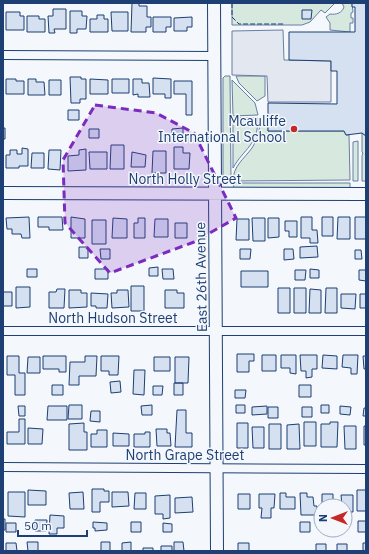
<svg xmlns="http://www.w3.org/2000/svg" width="369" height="554" font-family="'IBM Plex Sans',sans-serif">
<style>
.green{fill:#d7e8df;stroke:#687fa3}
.parking{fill:#e3e8f0;stroke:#687fa3}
.building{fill:#d5e0f0;stroke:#1d3f73}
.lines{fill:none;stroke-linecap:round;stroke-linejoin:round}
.street-casing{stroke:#1d3f73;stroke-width:10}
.secondary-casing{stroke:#1d3f73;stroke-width:14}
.street{stroke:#f4f7fb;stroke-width:8}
.secondary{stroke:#f4f7fb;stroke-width:12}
.fence{stroke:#1d3f73;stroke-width:1;stroke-dasharray:5 2;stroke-linecap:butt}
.marked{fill:#7b2cbf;fill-opacity:0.2;stroke:#7b2cbf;stroke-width:3;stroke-dasharray:8 5;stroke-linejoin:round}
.poi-dot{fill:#c62828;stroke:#f4f7fb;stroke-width:1.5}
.labels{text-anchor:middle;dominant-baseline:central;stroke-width:3;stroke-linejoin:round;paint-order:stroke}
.poi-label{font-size:14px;fill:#1d3f73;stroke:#f4f7fb;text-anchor:end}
.street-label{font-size:14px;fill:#1d3f73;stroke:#f4f7fb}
</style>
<rect width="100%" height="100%" fill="#f4f7fb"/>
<path class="green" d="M 232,3 L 335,3 L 325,13 L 321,10 L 310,22 L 302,25 L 232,25 Z
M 342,3 L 352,3 L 353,12 L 351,13 L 351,18 L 353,18 L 353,23 L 350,23 L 350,32 L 330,30 L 330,23 L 326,17 L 330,14 C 336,15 342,13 344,7 Z
M 225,76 L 230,76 L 231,181 L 223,181 L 223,78 Z
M 236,76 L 265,76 L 265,96 L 257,101 L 239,83 Z
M 232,80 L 255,103 L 258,115 L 233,116 Z
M 233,118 L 258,118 C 258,146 244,148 233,168 Z
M 260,120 L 268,121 L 268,131 L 344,131 L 346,135 L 349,135 L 350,180 L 233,181 C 233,166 244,159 252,148 C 257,140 260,130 260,120 Z
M 362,133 L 366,136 L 366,181 L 362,181 L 362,156 L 363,153 L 362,152 Z
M 358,141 L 358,181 L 353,181 L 353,142 Z
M 233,183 L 350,183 L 350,188 L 234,188 Z"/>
<path class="parking" d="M 283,30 L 284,60 L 331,61 L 331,102 L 268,102 L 267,76 L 232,75 L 232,31 Z"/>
<path class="building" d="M 132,3 L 139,3 L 139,6 L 147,6 L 147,17 L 151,17 L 151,27 L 146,27 L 146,32 L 131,32 Z
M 352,3 L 366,3 L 366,136 L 362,133 L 346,135 L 344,131 L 268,131 L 268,103 L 337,104 L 337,71 L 331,71 L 331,61 L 289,60 L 289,32 L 355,32 L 355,7 L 352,7 Z
M 53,9 L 66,9 L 66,29 L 54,29 L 55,33 L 49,33 L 48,16 L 53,16 Z
M 302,10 L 312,10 L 311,19 L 302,19 Z
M 70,11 L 82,11 L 82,16 L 87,16 L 86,29 L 77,29 L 77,33 L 70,33 Z
M 6,12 L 20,12 L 20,16 L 24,16 L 24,30 L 6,30 Z
M 111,12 L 128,12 L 128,31 L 112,31 Z
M 97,15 L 104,15 L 104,19 L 108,19 L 108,32 L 90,32 L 90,19 L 97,19 Z
M 27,16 L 39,16 L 39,19 L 45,19 L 45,32 L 27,32 Z
M 153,17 L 171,17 L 171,27 L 166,27 L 166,32 L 153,32 Z
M 192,17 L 192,27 L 187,27 L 187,31 L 174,31 L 174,18 Z
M 70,77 L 81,77 L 81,79 L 86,79 L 86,99 L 80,99 L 80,103 L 71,103 Z
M 153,78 L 171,79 L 171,98 L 165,98 L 165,94 L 153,94 Z
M 6,79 L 16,79 L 16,81 L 24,81 L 24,94 L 6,94 Z
M 28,79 L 36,79 L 36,82 L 44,82 L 45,95 L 28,95 Z
M 90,79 L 108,80 L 108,94 L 90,94 Z
M 112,79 L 129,79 L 129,93 L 112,93 Z
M 133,79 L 142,79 L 142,83 L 149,83 L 150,97 L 138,97 L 138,94 L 133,95 Z
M 49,80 L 61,80 L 61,95 L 49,95 Z
M 174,81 L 192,81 L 192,115 L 186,115 L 186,94 L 174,94 Z
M 68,110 L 79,110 L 79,120 L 68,120 Z
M 3,128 L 5,128 L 5,139 L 3,139 Z
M 183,128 L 183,140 L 172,140 L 172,129 Z
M 89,129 L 99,129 L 99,138 L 89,138 Z
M 111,145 L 124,145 L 124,169 L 110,169 Z
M 174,147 L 183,147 L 183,153 L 190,153 L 189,169 L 174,169 Z
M 22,148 L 28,149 L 28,166 L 19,166 L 19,168 L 6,168 L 6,155 L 10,155 L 10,150 L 17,150 L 17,154 L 22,154 Z
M 86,149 L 86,170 L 68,171 L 68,156 L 79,155 L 79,150 Z
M 49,150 L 61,150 L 60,170 L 48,169 Z
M 153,151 L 166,151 L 166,173 L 152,173 Z
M 89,152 L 107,152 L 107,169 L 90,169 Z
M 132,152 L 146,155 L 145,167 L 131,167 Z
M 32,153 L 44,153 L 44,168 L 31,168 Z
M 29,217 L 30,238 L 22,238 L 21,234 L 12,234 L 12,229 L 7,229 L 6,218 Z
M 38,217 L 62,217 L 63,230 L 49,230 L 49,227 L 38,227 Z
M 71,217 L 85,219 L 85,238 L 71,238 Z
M 301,217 L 312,217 L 312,230 L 317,230 L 318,243 L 310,243 L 310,238 L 301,238 Z
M 322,217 L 333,217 L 333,236 L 322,236 Z
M 338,217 L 350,217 L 350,239 L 337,239 Z
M 355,217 L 366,217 L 366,239 L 355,239 Z
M 113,218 L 127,219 L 127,238 L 112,238 Z
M 138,218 L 145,218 L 145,238 L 134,238 L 134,223 L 138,223 Z
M 252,218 L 265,218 L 265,241 L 253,241 Z
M 268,218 L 279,218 L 279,237 L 268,238 Z
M 155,219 L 168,219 L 168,237 L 154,237 Z
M 237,219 L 249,219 L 249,240 L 236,240 Z
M 92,220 L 106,220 L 106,244 L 92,244 Z
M 285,221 L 297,221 L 297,237 L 289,237 L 289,231 L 285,231 Z
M 175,223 L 187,223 L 187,238 L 175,238 Z
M 317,246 L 318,257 L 300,258 L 300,247 Z
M 79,247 L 88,247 L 88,258 L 79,258 Z
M 100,249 L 110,249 L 110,259 L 101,259 Z
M 240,249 L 251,249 L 250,259 L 240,259 Z
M 284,249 L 293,249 L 294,259 L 284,260 Z
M 355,250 L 361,250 L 362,259 L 355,259 Z
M 158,267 L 158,276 L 149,276 L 149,268 Z
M 27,269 L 37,269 L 37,277 L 27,277 Z
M 95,269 L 108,269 L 108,279 L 95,279 Z
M 162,269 L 173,269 L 174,279 L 163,279 Z
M 310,269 L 319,270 L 319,278 L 310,278 Z
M 295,270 L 306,270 L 305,280 L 295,280 Z
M 359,270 L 366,270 L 366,281 L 359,280 Z
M 241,271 L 268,271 L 268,287 L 241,287 Z
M 131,286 L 144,286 L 144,311 L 131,311 Z
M 16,287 L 30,287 L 30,307 L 16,308 Z
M 278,288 L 290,288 L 290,313 L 278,313 Z
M 294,288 L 306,288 L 306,313 L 294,313 Z
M 326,288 L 337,288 L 337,313 L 325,313 Z
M 57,289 L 65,289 L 64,308 L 49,308 L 49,292 L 56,292 Z
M 310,289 L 321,290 L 321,313 L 309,313 Z
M 69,290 L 81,290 L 81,293 L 87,293 L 87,307 L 69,308 Z
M 117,290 L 128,290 L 129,307 L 112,308 L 111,293 L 117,293 Z
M 165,290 L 177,290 L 177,293 L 184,293 L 184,308 L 165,308 Z
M 3,292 L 12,292 L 12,306 L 3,306 Z
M 91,293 L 108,294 L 107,308 L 96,308 L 96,306 L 91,306 Z
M 341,294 L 356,294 L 355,309 L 341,308 Z
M 360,294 L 366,294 L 366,308 L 360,308 Z
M 237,354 L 254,354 L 254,361 L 249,361 L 249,372 L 237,372 Z
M 262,355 L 276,355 L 276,371 L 262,371 Z
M 281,355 L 296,355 L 296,374 L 290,373 L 290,368 L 281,368 Z
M 300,355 L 317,355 L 317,369 L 312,369 L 312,377 L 306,378 L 306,371 L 301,371 Z
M 323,355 L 337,356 L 337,369 L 322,368 Z
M 343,355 L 358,355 L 357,374 L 351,374 L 351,368 L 342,367 Z
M 7,356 L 19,356 L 19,373 L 25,373 L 25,395 L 15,395 L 15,375 L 7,375 Z
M 43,356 L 66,356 L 66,372 L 59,372 L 59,369 L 43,369 Z
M 85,356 L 97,356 L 96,376 L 79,376 L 79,385 L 69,385 L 70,362 L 85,362 Z
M 101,356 L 119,356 L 118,375 L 109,375 L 109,371 L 101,371 Z
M 363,356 L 366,356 L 366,369 L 364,369 Z
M 28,357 L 40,357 L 40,373 L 27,373 Z
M 154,357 L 170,357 L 170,371 L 154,371 Z
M 175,357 L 189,357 L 188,383 L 175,383 Z
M 134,370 L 145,370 L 144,395 L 133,394 Z
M 120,381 L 121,392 L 111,393 L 110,382 Z
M 174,383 L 183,383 L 183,395 L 174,395 Z
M 52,385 L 63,385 L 63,395 L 52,395 Z
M 299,385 L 311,385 L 311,397 L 299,397 Z
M 153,386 L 163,386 L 162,395 L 153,395 Z
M 235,390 L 246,390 L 245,398 L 235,398 Z
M 69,405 L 82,405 L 82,419 L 68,419 Z
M 152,405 L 152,415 L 142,415 L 141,406 Z
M 236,405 L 245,405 L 245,413 L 236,413 Z
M 321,405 L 329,405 L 329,413 L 321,413 Z
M 18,406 L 25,406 L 25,416 L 19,416 Z
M 48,406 L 67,406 L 67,420 L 47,420 Z
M 267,406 L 267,414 L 252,415 L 252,407 Z
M 340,406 L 351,407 L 350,415 L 340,414 Z
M 268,407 L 278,407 L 278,418 L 268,418 Z
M 302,407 L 312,407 L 312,417 L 302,417 Z
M 364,408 L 366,408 L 366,416 L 363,416 Z
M 177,410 L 186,410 L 186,433 L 192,433 L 192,447 L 175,447 Z
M 91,411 L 100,411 L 100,422 L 90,421 Z
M 19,419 L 25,419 L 25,444 L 7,444 L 7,432 L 19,432 Z
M 304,422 L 316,422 L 316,446 L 304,446 Z
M 330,422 L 338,422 L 337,447 L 321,447 L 321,424 L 330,424 Z
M 84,423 L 84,432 L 87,432 L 87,450 L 69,450 L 69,424 Z
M 237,423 L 248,423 L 248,448 L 237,448 Z
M 269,424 L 281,424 L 281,449 L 269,449 Z
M 299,424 L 300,449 L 287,449 L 287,425 Z
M 344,426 L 356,426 L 356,449 L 345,449 Z
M 364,426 L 366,426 L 366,445 L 364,445 Z
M 252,427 L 264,427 L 264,448 L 253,448 Z
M 28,428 L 43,429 L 42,444 L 28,444 Z
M 156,429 L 167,429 L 167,433 L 170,433 L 171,446 L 157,446 Z
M 97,430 L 107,430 L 107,447 L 91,447 L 91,434 L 97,434 Z
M 145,432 L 150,432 L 150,447 L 134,447 L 134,434 L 145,434 Z
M 113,433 L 129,434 L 129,446 L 113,446 Z
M 92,489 L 104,489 L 104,491 L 109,491 L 109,502 L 100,502 L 100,512 L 92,512 Z
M 28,490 L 46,491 L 46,505 L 28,505 Z
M 357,490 L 366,490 L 366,511 L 357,511 Z
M 8,492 L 25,492 L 25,517 L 8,516 Z
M 83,492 L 84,509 L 70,509 L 69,493 Z
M 112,492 L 128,492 L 129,506 L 112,507 Z
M 135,493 L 146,493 L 146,509 L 134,509 Z
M 280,493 L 286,493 L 286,497 L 295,497 L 295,509 L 280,509 Z
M 300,493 L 307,493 L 307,497 L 313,497 L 314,506 L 317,506 L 317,515 L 301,515 Z
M 238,494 L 250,494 L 250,509 L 238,509 Z
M 259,494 L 275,494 L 274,508 L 271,508 L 271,518 L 261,518 L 262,508 L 259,508 Z
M 322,494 L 333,494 L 333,506 L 322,506 Z
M 170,495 L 170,518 L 163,519 L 163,514 L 155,514 L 155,496 Z
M 341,495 L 353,495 L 353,512 L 345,512 L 345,506 L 342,506 Z
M 192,497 L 193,512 L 175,513 L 175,498 Z
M 50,515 L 64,516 L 64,528 L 57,528 L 57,534 L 49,534 Z
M 3,519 L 5,519 L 5,530 L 3,530 Z
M 35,520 L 47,520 L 46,531 L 35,531 Z
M 358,521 L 366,521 L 366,532 L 358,532 Z
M 93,522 L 107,523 L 107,530 L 95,531 L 95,528 L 93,528 Z
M 131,522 L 141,522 L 141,532 L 131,532 Z
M 300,522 L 310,522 L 310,532 L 300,532 Z
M 6,523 L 16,523 L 16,532 L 6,532 Z
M 163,523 L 172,524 L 172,532 L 163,532 Z
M 27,542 L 38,542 L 38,551 L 28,551 Z
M 101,542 L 110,542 L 110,551 L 101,551 Z
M 131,542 L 131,551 L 122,551 L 122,543 Z
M 174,542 L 183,542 L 184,551 L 174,551 Z
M 6,543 L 16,543 L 17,551 L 6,551 Z
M 238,543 L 249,543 L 249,551 L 238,551 Z
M 363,543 L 366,543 L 366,551 L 363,551 Z
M 316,544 L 326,544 L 326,551 L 316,551 Z
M 337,544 L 347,544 L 347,551 L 337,551 Z
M 161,546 L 172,546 L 172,551 L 161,551 Z
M 143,548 L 153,548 L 153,551 L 143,551 Z"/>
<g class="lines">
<g class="street-casing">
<path id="street" d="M 3,55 L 214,56
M 3,331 L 366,331
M 3,467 L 366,469"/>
</g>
<g class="secondary-casing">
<path id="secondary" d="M 214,3 L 217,551
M 3,193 L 366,194"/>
</g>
<use href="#street" class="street"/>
<use href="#secondary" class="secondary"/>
<path class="fence" d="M 232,3 L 232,17 L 239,24 L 284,24"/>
</g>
<path class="marked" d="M 95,105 L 156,113 L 194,133 L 236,218 L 194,242 L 110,273 L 65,223 L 63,160 Z"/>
<circle class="poi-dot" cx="294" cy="129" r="4"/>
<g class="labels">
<g class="poi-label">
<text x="286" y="121">Mcauliffe<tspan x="286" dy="16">International School</tspan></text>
</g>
<g class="street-label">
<text x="185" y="179">North Holly Street</text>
<text transform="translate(201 277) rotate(-91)">East 26th Avenue</text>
<text x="113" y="318">North Hudson Street</text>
<text x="185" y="455">North Grape Street</text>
</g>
</g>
<rect width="369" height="554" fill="none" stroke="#1d3f73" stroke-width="8"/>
<g transform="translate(333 518) rotate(270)"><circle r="19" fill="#f4f7fb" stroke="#9eadc5"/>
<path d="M0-3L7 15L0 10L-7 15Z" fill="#c62828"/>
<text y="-6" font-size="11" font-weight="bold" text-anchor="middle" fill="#1d3f73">N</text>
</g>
<path d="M18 530v6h69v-6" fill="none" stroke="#1d3f73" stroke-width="2"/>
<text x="24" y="530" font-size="12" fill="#1d3f73" stroke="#f4f7fb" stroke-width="3" paint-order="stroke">50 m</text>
</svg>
